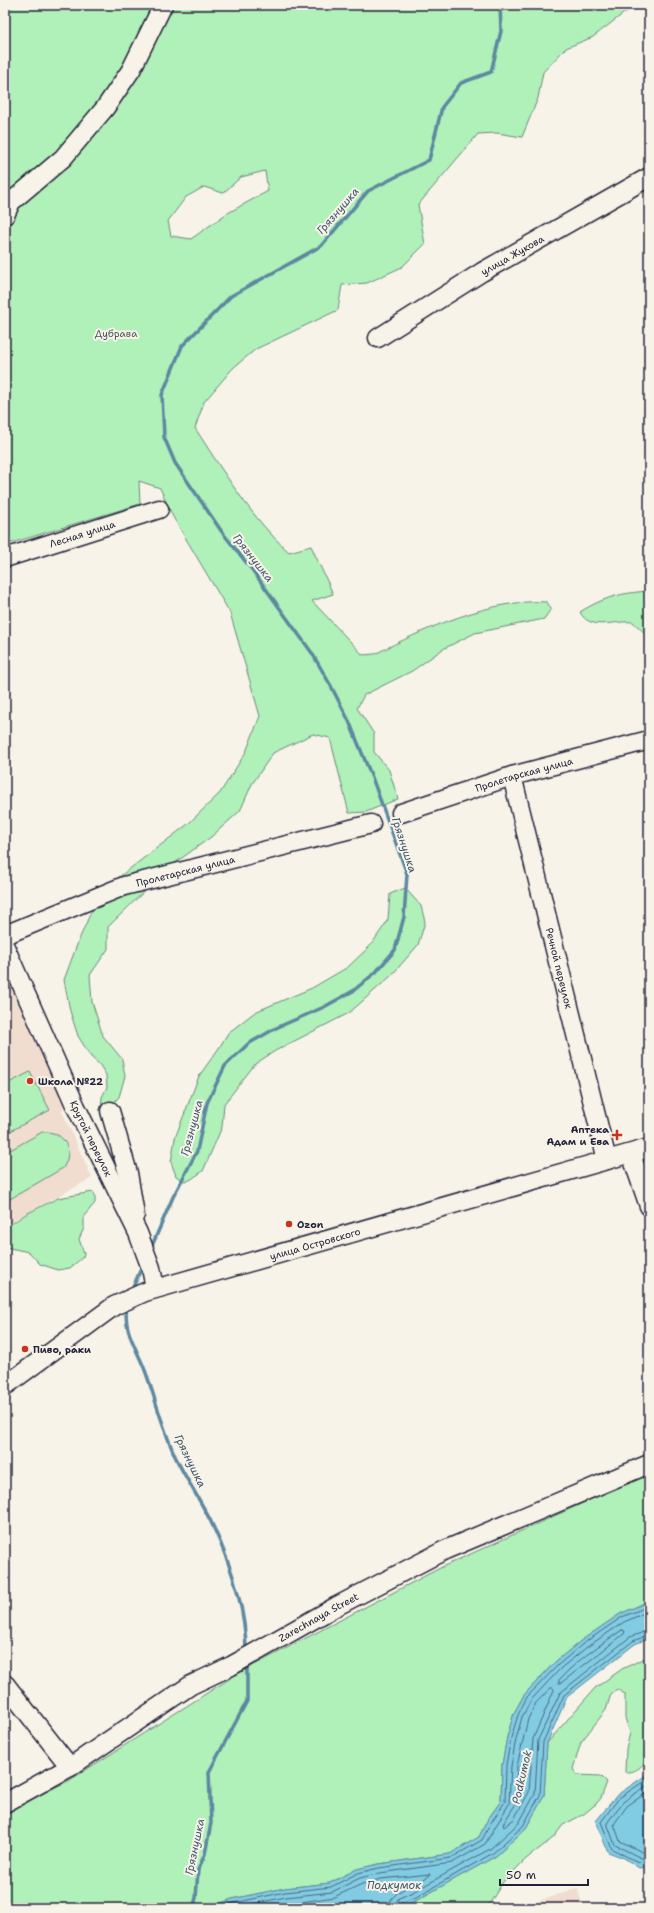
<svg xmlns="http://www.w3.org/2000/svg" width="654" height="1913" font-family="'Shantell Sans',sans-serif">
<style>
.built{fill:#f0ddd0}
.green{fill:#b0f0b9;stroke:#69897a;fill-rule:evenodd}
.water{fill:#82cce3;stroke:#5c88a0}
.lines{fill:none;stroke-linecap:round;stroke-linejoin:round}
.shore{stroke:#48667e;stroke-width:1}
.stream{stroke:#5c88a0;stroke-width:3.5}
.minor-casing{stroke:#22223b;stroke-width:21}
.minor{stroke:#f7f3e8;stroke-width:18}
.poi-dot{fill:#c8321e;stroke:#f7f3e8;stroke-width:1.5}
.labels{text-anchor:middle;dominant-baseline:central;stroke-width:4;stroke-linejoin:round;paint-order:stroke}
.street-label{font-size:10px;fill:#22223b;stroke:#f7f3e8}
.park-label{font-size:10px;fill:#46565a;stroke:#f7f3e8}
.poi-label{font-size:10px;font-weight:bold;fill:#22223b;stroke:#f7f3e8;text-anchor:start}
.water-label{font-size:11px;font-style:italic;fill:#3f556d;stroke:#f7f3e8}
</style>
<rect width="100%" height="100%" fill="#f7f3e8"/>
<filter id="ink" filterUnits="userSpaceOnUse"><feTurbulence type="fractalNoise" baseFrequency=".025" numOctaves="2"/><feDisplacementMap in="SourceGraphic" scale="8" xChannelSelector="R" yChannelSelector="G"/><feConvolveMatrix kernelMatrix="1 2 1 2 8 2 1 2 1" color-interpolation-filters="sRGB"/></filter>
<g filter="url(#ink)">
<path class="built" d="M 5,970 L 28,1027 L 40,1048 L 65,1103 L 62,1111 L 92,1178 L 5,1225 Z
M 577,1888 L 584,1908 L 519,1908 Z"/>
<path class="green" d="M 5,5 L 637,5 L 624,13 L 593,37 L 566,48 L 543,72 L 538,98 L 522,137 L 497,133 L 478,134 L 418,205 L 425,244 L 402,267 L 367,283 L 342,285 L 338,310 L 256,349 L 233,368 L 204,402 L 195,428 C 222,470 253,520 289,552 L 311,546 L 333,594 L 312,601 L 363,655 L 375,654 C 424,629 492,598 547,602 L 551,609 L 544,619 L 475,633 L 443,649 L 412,671 L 364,695 L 357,708 L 374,734 L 374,752 L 389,770 L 398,799 L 366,812 L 349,813 L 330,738 L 313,734 L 273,753 L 252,784 L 240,811 L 211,837 L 168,868 L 108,927 L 108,949 L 90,975 L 92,1002 L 103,1036 L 122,1059 L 125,1076 L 119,1097 L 104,1113 L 101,1109 L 102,1097 L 107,1087 L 106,1075 L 99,1064 L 91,1057 L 78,1036 L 70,1011 L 64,980 L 78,942 L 91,912 L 119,877 L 188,824 L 220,793 L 246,752 L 260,716 L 230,613 L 173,517 L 160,488 L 139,481 L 140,504 L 5,545 ZM 265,171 L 268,191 L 226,214 L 191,239 L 171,236 L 168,221 L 186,197 L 204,187 L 223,193 L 241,177 Z
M 649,591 L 649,637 L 633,622 C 615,620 590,632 580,612 C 604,597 621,593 649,591 Z
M 405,888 L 421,906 L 425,922 L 418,945 L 391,976 L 349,1013 L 275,1051 L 255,1064 L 224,1104 L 222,1127 L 203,1171 L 190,1180 L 183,1181 L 176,1176 L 171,1162 L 175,1138 L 199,1076 L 219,1048 L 228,1033 L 255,1012 L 312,988 L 348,967 L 371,945 L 384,926 L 388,919 L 390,894 Z
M 30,1072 L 50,1110 L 5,1134 L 5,1085 Z
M 42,1132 C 64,1130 75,1150 63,1168 L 5,1202 L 5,1153 Z
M 93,1192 L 95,1195 L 95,1203 L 84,1216 L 84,1228 L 79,1239 L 84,1254 L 83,1257 L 70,1268 L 58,1270 L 40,1264 L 29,1252 L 5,1247 L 5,1228 L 26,1214 L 58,1198 Z
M 649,1473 L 649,1601 L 620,1614 L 582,1640 L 555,1662 L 524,1695 L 514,1713 L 507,1737 L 502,1765 L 501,1801 L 488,1819 L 479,1837 L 450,1854 L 379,1864 L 357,1869 L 330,1883 L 285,1888 L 232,1899 L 207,1908 L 5,1908 L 5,1812 L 70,1780 L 237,1674 L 442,1567 Z
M 649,1656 C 649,1670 652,1688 649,1702 C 648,1706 646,1709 645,1713 C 645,1718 648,1723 649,1728 C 652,1747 648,1773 625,1772 L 626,1749 L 630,1733 L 625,1718 L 625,1694 L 617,1689 L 611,1694 L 606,1710 L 581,1742 L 573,1769 L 577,1775 L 601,1776 L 607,1782 L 601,1798 L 596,1804 L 584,1814 L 563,1825 L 553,1838 L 526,1859 L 503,1882 L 490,1903 L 481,1908 L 399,1908 L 417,1900 L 496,1856 L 526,1828 L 544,1796 L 547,1743 L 595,1688 L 622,1669 Z"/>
<path class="water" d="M 649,1601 L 649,1638 L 635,1644 L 567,1697 L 547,1743 L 544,1796 L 526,1828 L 496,1856 L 417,1900 L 399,1908 L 207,1908 L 232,1899 L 285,1888 L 330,1883 L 357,1869 L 379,1864 L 450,1854 L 479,1837 L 488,1819 L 501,1801 L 502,1765 L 507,1737 L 514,1713 L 524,1695 L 555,1662 L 582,1640 L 620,1614 Z
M 649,1773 L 649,1867 L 639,1868 L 624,1858 L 608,1852 L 596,1821 L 617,1795 Z"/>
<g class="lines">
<path class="shore" d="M 622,1630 L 625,1631 L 624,1634 L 561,1683 L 559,1683 L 559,1680 C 577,1660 600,1645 622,1630 Z
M 551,1688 L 553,1688 L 554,1690 L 533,1739 L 529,1792 L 514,1819 L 504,1827 L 503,1824 L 515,1805 L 517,1766 L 528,1719 L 536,1703 Z
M 649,1778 L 619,1798 L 601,1822 L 612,1849 C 624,1854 636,1864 649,1863
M 649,1784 L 623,1802 L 607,1823 L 615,1845 L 641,1858 L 649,1858
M 649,1791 L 627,1806 L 614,1824 L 620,1841 L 642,1852 L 649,1852
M 219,1908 L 234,1903 L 285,1892 L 331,1887 L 358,1873 L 379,1868 L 451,1858 L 482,1840 L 492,1821 L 505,1802 L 506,1765 L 511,1738 L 518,1715 L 527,1697 L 558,1665 L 584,1643 L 622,1617 L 649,1606
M 234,1908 L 286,1897 L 332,1892 L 360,1878 L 380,1873 L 452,1863 L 485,1844 L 509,1804 L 511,1766 L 516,1739 L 522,1717 L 531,1700 L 561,1668 L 587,1647 L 624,1622 L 649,1611
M 263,1908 L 334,1897 L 362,1884 L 381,1879 L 430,1874 L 429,1876 C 416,1884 388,1892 388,1908
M 394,1908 L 395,1903 L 399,1898 L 413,1892 L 490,1849 L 519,1823 L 535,1794 L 538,1740 L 560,1693 L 630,1637 L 649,1630
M 399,1908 L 401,1903 L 416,1897 L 493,1853 L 523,1826 L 540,1795 L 543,1742 L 564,1695 L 633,1641 L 649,1635"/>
<path class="stream" d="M 543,5 L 546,7 L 551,5
M 151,1248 L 173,1197 L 197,1151 L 207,1103 L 225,1066 L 248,1044 L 276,1028 L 324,1007 L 353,991 L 376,972 L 395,950 L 404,917 L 407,874 L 373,780 L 349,721 L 331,686 L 312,653 L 253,571 L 222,532 L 175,463 L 164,437 L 162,395 L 182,346 L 231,296 L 321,246 L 368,191 L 429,160 L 442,107 L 461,83 L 491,72 L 501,31 L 500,5
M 131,1292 L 143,1264
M 127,1307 C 122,1330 139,1352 146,1373 C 156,1401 163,1429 175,1456 C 186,1480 202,1502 213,1526 C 231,1565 246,1608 246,1651
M 193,1908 L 196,1898 L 198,1870 L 205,1854 L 211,1823 L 209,1772 L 247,1701 L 247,1663"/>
<g class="minor-casing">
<g id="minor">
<path d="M 5,215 L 11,202 L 63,158 L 105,108 L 131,70 L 163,5"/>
<path id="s1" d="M 378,338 L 482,272 L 649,177"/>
<path id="s2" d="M 5,558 L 159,509"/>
<path id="s3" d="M 512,776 L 607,1160"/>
<path id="s4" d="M 401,813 L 512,776 L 649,740"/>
<path id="s5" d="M 5,935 L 124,886 L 371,824"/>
<path id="s6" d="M 5,947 L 76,1107 L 138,1233 L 151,1268 L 155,1288"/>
<path d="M 110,1111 L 128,1173 L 135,1215"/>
<path d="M 631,1154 L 649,1206"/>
<path id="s7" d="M 5,1386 L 114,1306 L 145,1292 L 649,1148"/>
<path d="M 5,1684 L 70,1767"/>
<path id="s8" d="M 5,1803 L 70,1767 L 191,1685 L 231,1666 L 337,1606 L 445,1550 L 649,1464"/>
</g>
</g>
<use href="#minor" class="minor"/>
</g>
</g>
<g class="poi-dot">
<circle cx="30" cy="1081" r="4"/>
<path d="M615 1129h4v4h4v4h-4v4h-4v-4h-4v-4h4z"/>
<circle cx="289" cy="1224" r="4"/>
<circle cx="25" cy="1349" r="4"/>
</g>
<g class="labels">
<g class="street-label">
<text stroke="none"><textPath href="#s1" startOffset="158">улица Жукова</textPath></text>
<text stroke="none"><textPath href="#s2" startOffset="81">Лесная улица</textPath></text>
<text stroke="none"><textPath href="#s4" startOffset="129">Пролетарская улица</textPath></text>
<text stroke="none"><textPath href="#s5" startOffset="192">Пролетарская улица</textPath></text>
<text stroke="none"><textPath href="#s3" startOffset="198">Речной переулок</textPath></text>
<text stroke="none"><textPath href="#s6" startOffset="210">Крутой переулок</textPath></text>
<text stroke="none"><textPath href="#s7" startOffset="346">улица Островского</textPath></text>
<text stroke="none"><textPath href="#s8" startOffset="365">Zarechnaya Street</textPath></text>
</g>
<g class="park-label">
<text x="116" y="333">Дубрава</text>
</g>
<g class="poi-label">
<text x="38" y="1081">Школа №22</text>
<text x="609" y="1129" text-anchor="end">Аптека<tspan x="609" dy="12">Адам и Ева</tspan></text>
<text x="297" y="1224">Ozon</text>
<text x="33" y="1349">Пиво, раки</text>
</g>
<g class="water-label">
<text transform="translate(338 211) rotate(-49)">Грязнушка</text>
<text transform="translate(253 558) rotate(52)">Грязнушка</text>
<text transform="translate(404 845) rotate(72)">Грязнушка</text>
<text transform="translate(192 1128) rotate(-75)">Грязнушка</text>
<text transform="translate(190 1461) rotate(64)">Грязнушка</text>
<text transform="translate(522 1777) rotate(-77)">Podkumok</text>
<text transform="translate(195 1847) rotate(-78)">Грязнушка</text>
<text x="394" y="1885">Подкумок</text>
</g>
</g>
<rect width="654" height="1913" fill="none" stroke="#f7f3e8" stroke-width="20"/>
<rect x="10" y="10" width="634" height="1893" fill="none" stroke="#22223b" stroke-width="1.5" filter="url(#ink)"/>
<path d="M500 1879v6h88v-6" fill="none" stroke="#22223b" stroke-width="2"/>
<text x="506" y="1879" font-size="12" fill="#22223b" stroke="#f7f3e8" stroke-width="3" paint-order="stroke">50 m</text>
</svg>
